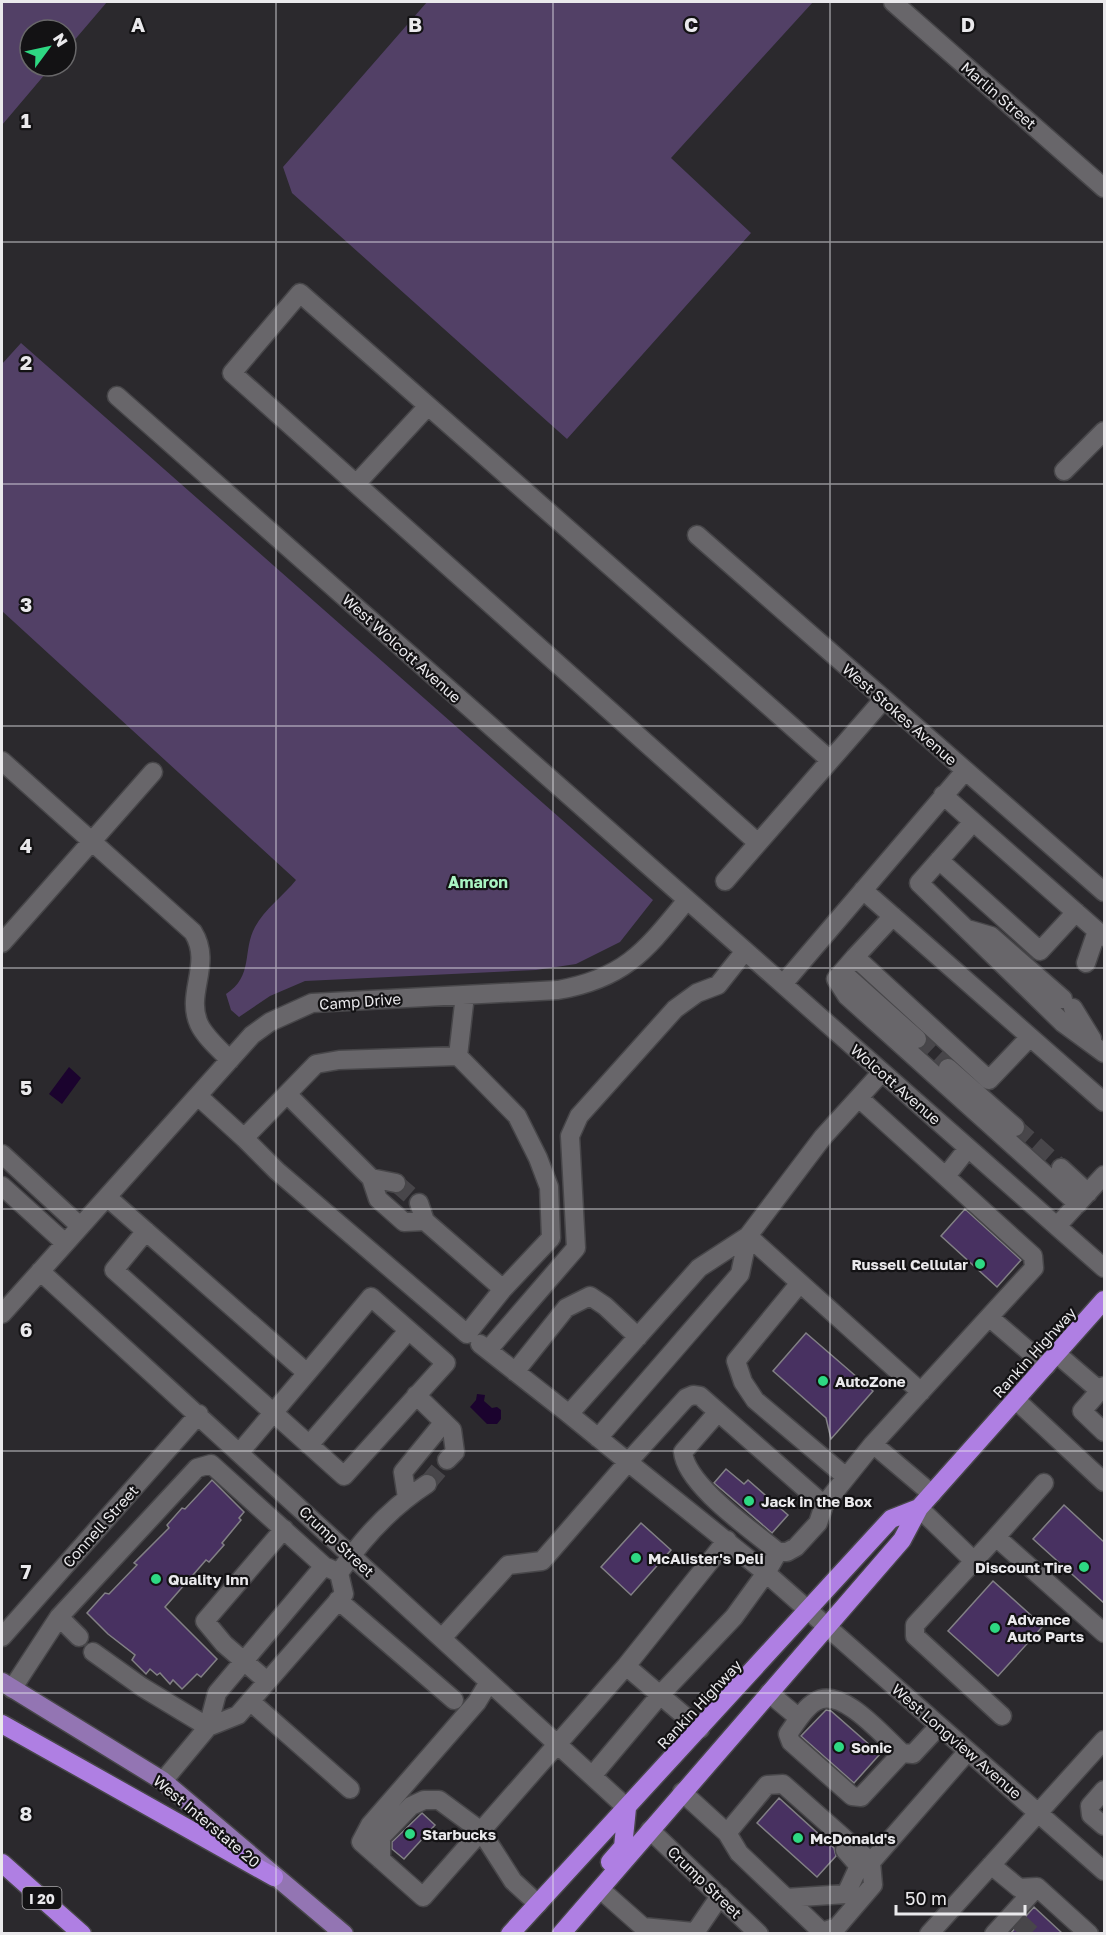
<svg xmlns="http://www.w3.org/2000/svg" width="1106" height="1935" font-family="'Golos Text',sans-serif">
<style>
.green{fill:#524066}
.water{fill:#1b032e}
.building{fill:#483161;stroke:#828085;stroke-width:1.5}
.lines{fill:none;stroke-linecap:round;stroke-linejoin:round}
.minor-tunnel{stroke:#48464a;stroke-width:18;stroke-dasharray:18 9;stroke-linecap:butt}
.minor-casing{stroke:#474649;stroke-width:21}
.major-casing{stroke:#474649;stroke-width:21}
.highway-casing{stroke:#474649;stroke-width:21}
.minor{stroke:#68666a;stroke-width:18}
.major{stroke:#9375b3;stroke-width:18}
.highway{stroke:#af7fe3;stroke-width:18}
.grid{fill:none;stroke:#eae9ec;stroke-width:1.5;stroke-opacity:0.55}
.poi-dot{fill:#2ed883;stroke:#131214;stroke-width:2}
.labels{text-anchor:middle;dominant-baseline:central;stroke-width:4.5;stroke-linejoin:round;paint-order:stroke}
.shield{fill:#131214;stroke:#aaa8ab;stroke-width:1.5}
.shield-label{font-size:14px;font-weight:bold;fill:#eae9ec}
.street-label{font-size:15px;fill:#eae9ec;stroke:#131214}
.poi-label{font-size:15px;font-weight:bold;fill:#eae9ec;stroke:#131214;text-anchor:start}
.neighbourhood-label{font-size:16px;font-weight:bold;fill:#a9f4c3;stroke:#131214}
.grid-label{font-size:20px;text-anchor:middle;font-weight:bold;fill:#eae9ec;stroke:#131214;stroke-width:4.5;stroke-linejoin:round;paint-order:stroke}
</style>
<rect width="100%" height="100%" fill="#2b292d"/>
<path class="green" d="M 2,2 L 107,2 L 66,50 L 66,30 L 30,30 L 30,66 L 52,66 L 2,125 Z
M 427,2 L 813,2 L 671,158 L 751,233 L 567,439 L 292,193 L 283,167 Z
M 21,343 L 653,900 L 620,942 L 576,964 L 536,970 L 305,981 L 270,996 L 239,1017 L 231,1010 L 226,994 C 254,976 242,951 255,927 C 264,910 284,895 296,880 L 2,611 L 2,364 Z"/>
<path class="water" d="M 69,1067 L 81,1078 L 62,1104 L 49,1094 Z
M 477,1394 L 485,1395 L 484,1401 L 492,1408 L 497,1407 L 501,1410 L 501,1419 L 497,1424 L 487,1424 L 470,1407 L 476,1400 Z"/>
<path class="building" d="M 965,1209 L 1021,1260 L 997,1287 L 941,1236 Z
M 806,1333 L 873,1391 L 831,1439 L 826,1418 L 773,1371 Z
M 726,1469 L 744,1484 L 748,1480 L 788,1515 L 772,1533 L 714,1483 Z
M 212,1480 L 244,1512 L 239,1518 L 241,1520 L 222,1543 L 224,1545 L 209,1562 L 206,1560 L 165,1607 L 217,1659 L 201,1677 L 197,1674 L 182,1689 L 173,1680 L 170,1684 L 160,1673 L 157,1675 L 150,1669 L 146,1674 L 132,1660 L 135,1655 L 108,1634 L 87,1613 L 105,1593 L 109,1594 L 137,1565 L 134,1563 L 169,1528 L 167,1525 L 182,1508 L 185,1509 Z
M 1064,1505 L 1104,1542 L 1104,1603 L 1033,1539 Z
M 641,1523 L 671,1550 L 631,1595 L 601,1567 Z
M 993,1581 L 1043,1626 L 998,1676 L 948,1631 Z
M 826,1710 L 831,1711 L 880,1754 L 854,1783 L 801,1736 Z
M 779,1798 L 834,1848 L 836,1856 L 817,1877 L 757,1823 Z
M 422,1813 L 435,1825 L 404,1859 L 392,1849 L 392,1842 Z
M 1034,1907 L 1063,1934 L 1010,1934 Z"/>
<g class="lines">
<path class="minor-tunnel" d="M 917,1039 L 948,1068
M 1015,1127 L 1061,1168
M 396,1183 L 419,1203
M 427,1484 L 447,1460
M 1018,1921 L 1032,1934"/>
<g class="minor-casing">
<path id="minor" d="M 893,2 L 1104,188
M 117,396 L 1104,1268
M 1064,471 L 1104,431
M 356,484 L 428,406
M 697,535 L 1104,892
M 2,761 L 193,932 C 213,964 185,993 199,1024 C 205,1037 220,1050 230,1060
M 943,795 L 1104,937
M 973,822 L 919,883 L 1063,1023 L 1104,1053
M 758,843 L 232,373 L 300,293 L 830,760
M 939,860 L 1040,951 L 1076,912
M 725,881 L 883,700
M 863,890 L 1104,1102
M 893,916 L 855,957 L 989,1080 L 1030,1037
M 967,929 L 991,936 L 1063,999
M 2,943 L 153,772
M 855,957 L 836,979 L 847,996 L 1078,1204
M 1086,963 L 1097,931
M 842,972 L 917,1039
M 783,984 L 965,771
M 1073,1008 L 1092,1039
M 948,1068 L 1015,1127
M 882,1072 L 823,1137 L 748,1236 L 921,1392
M 287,1094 L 371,1178 L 378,1199 L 404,1222 L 425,1221 L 503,1289
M 198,1096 L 244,1138 L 316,1064 L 339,1060 L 458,1056 L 465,995
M 859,1098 L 1033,1256 L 1034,1268 L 989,1317
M 244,1138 L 277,1171 L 467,1334 L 503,1289 L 551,1238 L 549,1187 L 538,1158 L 517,1116 L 458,1056
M 2,1154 L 80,1226
M 1061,1168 L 1088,1193
M 946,1176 L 968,1148
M 371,1178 L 396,1183
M 2,1186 L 65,1243
M 107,1197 L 307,1373 L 240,1452
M 419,1203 L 425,1221
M 1057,1226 L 1104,1175
M 146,1231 L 114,1270 L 344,1476 L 446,1363 L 371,1297 L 307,1373
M 748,1236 L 699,1268 L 569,1414 L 628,1462 L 686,1398 L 693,1395 L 700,1396 L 824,1505
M 40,1271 L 627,1808
M 800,1283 L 736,1361 L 743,1382 L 755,1400 L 846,1477
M 2,1314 L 252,1035 L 270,1022 L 312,1003 L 558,990 C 626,978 646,950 687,900
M 480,1344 L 569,1414
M 488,1350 L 576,1248 L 570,1136 L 579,1116 L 675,1009 L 697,993 L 718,985 L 745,951
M 1057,1354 L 1100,1391
M 515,1372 L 566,1308 L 590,1296 L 605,1306 L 638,1337
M 1104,1386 L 1082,1411 L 1104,1432
M 416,1395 L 452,1430 L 455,1452 L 447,1460
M 1016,1400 L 1104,1482
M 718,1412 L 683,1452 C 686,1485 752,1530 778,1552
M 598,1438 L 740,1274 L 748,1236
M 873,1444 L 989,1317 L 1046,1366
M 309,1445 L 408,1331
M 932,1494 L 873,1444 L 824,1505 L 818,1523 L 796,1547 L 787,1552 L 778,1552 L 766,1573 L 1104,1871
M 407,1498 L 403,1472 L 444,1422
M 919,1508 L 974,1561 L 996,1537 L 1104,1633
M 996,1537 L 1044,1483
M 974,1561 L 915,1625 L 915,1636 L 1002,1716
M 338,1600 L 454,1700
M 59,1617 L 79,1637
M 2,1637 L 199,1414
M 442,1638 L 508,1565 L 542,1561 L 628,1462 L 766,1573 L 734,1617 L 661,1694 L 592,1776
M 93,1652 L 142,1687 L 208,1727 L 217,1693 L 324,1566 L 335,1571
M 626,1666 L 700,1729
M 267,1681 L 224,1644 L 205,1621 L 284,1529
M 489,1682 L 477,1702 L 370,1825 L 361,1842 L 423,1897 L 626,1666 L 727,1540
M 12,1689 L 59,1617 L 197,1468 L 211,1464 L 324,1566
M 769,1693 L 799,1718
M 250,1701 L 350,1789
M 902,1753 L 861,1797 L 852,1796 L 791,1742 L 788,1734 C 796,1723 804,1708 815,1702 C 841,1685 883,1736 902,1753 L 913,1754 L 939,1726
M 163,1781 L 208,1727 L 238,1715 L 344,1594 L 339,1573 C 362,1539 393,1506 427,1484
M 1104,1790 L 1090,1806 L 1091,1815 L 1104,1826
M 682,1792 L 727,1833 L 739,1853 L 822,1932 L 837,1927 L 873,1885 L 871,1862 L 783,1784 L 767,1785 L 727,1833
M 650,1830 L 759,1934
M 381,1860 L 381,1837 L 411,1806 L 424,1800 L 439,1800 L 481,1831 L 513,1881 L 538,1904
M 871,1862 L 968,1751
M 991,1865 L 1019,1888 L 1037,1887 L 1089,1934
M 600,1889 L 643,1927 L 693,1932
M 786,1898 L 846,1894 L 859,1866 L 845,1850
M 694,1934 L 720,1896
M 929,1934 L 1104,1740
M 994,1934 L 1037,1887"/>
</g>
<g class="major-casing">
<path id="major" d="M 2,1682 L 163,1781 L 344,1934"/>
</g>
<g class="highway-casing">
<path id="highway" d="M 2,1724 L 274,1877
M 610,1862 L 623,1847 L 627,1808
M 2,1863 L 82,1934
M 510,1934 L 891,1519 L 919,1508
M 561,1934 L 902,1540 L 919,1508 L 1104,1300"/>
</g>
<use href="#minor" class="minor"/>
<use href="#major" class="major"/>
<use href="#highway" class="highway"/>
</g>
<path class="grid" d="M 276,2 L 276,1934M 553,2 L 553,1934M 830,2 L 830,1934M 2,242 L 1104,242M 2,484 L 1104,484M 2,726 L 1104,726M 2,968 L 1104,968M 2,1209 L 1104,1209M 2,1451 L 1104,1451M 2,1693 L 1104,1693"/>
<g class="poi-dot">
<circle cx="980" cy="1264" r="6"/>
<circle cx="823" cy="1381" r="6"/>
<circle cx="749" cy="1501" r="6"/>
<circle cx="636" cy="1558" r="6"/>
<circle cx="1084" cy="1567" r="6"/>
<circle cx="156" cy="1579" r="6"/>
<circle cx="995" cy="1628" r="6"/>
<circle cx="839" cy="1747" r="6"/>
<circle cx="410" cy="1834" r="6"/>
<circle cx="798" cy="1838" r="6"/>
</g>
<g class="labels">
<rect class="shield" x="22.5" y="1887" width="39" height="22" rx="4.5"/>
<g class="shield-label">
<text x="42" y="1898">I 20</text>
</g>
<g class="street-label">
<text transform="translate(999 95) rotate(41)">Marlin Street</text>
<text transform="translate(402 648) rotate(42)">West Wolcott Avenue</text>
<text transform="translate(900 714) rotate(41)">West Stokes Avenue</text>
<text transform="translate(360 1001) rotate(-4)">Camp Drive</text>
<text transform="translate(896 1084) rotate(41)">Wolcott Avenue</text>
<text transform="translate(1034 1352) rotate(-48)">Rankin Highway</text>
<text transform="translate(100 1526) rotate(-48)">Connell Street</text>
<text transform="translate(337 1541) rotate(43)">Crump Street</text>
<text transform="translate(699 1704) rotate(-47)">Rankin Highway</text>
<text transform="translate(957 1741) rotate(41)">West Longview Avenue</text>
<text transform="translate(207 1821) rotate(40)">West Interstate 20</text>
<text transform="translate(705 1882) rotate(44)">Crump Street</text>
</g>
<g class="poi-label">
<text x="968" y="1264" text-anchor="end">Russell Cellular</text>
<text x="835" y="1381">AutoZone</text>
<text x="761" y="1501">Jack in the Box</text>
<text x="648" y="1558">McAlister's Deli</text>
<text x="1072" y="1567" text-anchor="end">Discount Tire</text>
<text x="168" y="1579">Quality Inn</text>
<text x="1007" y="1619">Advance<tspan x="1007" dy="17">Auto Parts</tspan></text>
<text x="851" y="1747">Sonic</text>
<text x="422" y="1834">Starbucks</text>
<text x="810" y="1838">McDonald's</text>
</g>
<g class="neighbourhood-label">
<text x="478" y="882">Amaron</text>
</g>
</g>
<g class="grid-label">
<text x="138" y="32">A</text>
<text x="415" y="32">B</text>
<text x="691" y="32">C</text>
<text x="968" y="32">D</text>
<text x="26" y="128">1</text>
<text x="26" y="370">2</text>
<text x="26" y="612">3</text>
<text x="26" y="853">4</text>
<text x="26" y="1095">5</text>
<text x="26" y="1337">6</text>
<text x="26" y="1579">7</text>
<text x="26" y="1821">8</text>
</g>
<rect width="1106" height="1935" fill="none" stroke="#eae9ec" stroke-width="6"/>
<g transform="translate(48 48) rotate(57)"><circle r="28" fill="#131214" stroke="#69686a" stroke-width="1.5"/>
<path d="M0-4.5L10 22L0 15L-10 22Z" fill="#2ed883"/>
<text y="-9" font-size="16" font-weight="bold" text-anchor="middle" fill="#eae9ec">N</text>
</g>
<path d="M896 1905v9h129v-9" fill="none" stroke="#eae9ec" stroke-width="3"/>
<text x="905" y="1905" font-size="18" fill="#eae9ec" stroke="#131214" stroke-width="4.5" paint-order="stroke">50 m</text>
</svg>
